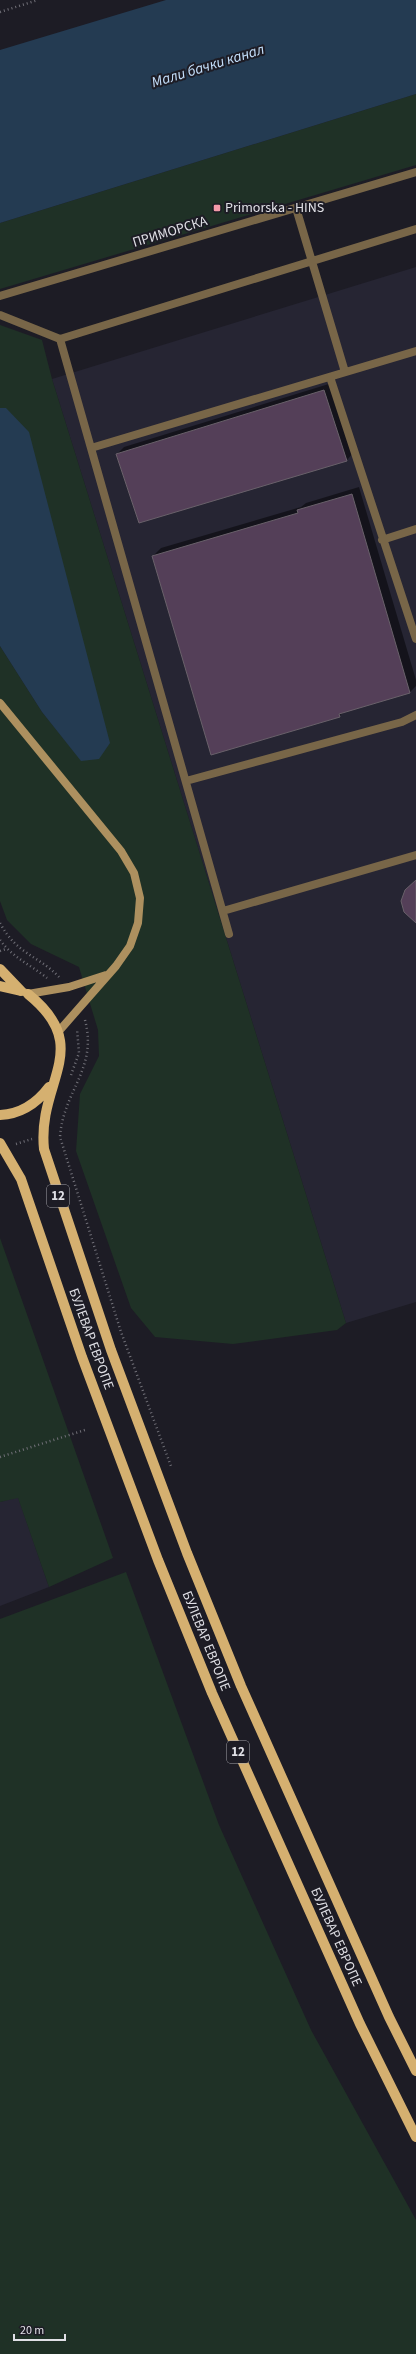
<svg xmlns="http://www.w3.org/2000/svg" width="416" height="2354" font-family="'Source Sans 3',sans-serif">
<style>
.built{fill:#262533}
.green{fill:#1f3126}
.water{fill:#243b52}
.shadow{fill:#0007}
.building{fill:#543f58;stroke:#69616a}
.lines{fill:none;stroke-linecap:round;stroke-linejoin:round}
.path{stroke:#717078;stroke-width:2.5;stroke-dasharray:1 3;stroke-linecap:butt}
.lane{stroke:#786648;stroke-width:8}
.street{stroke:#786648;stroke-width:8}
.secondary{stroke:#ad905f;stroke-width:8}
.primary{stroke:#d5b070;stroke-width:10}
.poi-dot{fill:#f39aa8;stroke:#1d1c25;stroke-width:1.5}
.labels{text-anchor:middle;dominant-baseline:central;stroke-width:4;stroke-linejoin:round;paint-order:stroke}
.shield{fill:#1d1c25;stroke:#a6a5ac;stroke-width:1}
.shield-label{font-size:13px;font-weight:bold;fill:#e0e0e6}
.poi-label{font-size:14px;fill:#e0e0e6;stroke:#1d1c25;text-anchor:start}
.street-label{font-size:14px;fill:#e0e0e6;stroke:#1d1c25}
.water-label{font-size:15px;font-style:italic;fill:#c5e0fc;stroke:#1d1c25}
</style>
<rect width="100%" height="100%" fill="#1d1c25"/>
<path class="built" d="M 416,267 L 416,1302 L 346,1323 L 52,379 Z
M 18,1497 L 49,1587 L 0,1606 L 0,1502 Z"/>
<path class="green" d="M 416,94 L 416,165 L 0,289 L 0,223 Z
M 0,325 L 42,340 L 52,379 L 346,1323 L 337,1330 L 233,1344 L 155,1337 L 131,1308 L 76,1151 L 80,1094 L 99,1056 L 98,1030 L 79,967 L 31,944 L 7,920 L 0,901 L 0,646 L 42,712 L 81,760 L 6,408 L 0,408 Z
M 0,1238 L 113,1558 L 49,1587 L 18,1498 L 0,1502 Z
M 126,1572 L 219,1825 L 311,2030 L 416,2220 L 416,2354 L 0,2354 L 0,1619 Z"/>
<path class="water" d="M 166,0 L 416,0 L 416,94 L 0,223 L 0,50 Z
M 0,408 L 6,408 L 29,432 L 110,743 L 99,759 L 81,761 L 42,712 L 0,646 Z"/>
<path class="shadow" d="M 332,383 L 354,452 L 347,460 L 117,454 L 124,447 Z
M 359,487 L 416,680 L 416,686 L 410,692 L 344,712 L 339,716 L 153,556 L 161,548 L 301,507 L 306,503 Z"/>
<path class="building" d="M 324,390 L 347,461 L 139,523 L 116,454 Z
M 352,494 L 410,693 L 339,714 L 340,717 L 211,755 L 152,556 L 298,513 L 297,510 Z
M 416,880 L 416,923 L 404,912 L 401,901 L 405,890 Z"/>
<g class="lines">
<path class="path" d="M 0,12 L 38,0
M 0,923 C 17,955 38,955 59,977
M 0,940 C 13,958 31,965 47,978
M 0,951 L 6,949
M 85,1020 C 98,1069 63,1091 60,1137 L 121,1332 L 171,1466
M 71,1075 L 79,1053 L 77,1029
M 16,1144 L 32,1139
M 0,1457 L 85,1430"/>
<path class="lane" d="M 296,208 L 345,372
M 0,315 L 60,339 L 416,229
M 60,339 L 229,934
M 330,377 L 416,639
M 91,448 L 416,351
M 382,540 L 416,529
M 186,781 L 402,722 L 416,715
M 223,911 L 416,855"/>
<path class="street" d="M 0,296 L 416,172"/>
<path class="secondary" d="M 0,703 L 121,851 L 134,873 L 140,898 L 138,923 L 130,946 L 116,966 L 59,1031
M 24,992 L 28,994 L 69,987 L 106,975"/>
<path class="primary" d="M 0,969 L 21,991
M 0,986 L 21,991
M 28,994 C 95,1048 37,1081 44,1149 L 111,1350 L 187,1553 L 241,1686 L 389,2017 L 416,2071
M 0,1115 C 21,1114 37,1103 49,1087
M 0,1143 L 21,1179 L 82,1357 L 158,1560 L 212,1693 L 360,2024 L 416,2137"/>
</g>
<rect class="poi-dot" x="213" y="204" width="8" height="8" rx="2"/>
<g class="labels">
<g class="shield">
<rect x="47" y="1185" width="22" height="22" rx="3"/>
<rect x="227" y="1741" width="22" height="22" rx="3"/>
</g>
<g class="shield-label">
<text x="58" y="1196">12</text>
<text x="238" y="1752">12</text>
</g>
<g class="poi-label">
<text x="225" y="208">Primorska - HINS</text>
</g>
<g class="street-label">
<text transform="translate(170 232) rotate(-17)">ПРИМОРСКА</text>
<text transform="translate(91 1339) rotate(70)">БУЛЕВАР ЕВРОПЕ</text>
<text transform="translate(206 1641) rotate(68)">БУЛЕВАР ЕВРОПЕ</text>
<text transform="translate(336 1937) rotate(66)">БУЛЕВАР ЕВРОПЕ</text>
</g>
<g class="water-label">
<text transform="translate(208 66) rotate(-17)">Мали бачки канал</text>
</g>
</g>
<path d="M14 2334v6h51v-6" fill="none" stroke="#e0e0e6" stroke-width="2"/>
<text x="20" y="2334" font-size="12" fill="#e0e0e6" stroke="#1d1c25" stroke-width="3" paint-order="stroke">20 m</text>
</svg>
